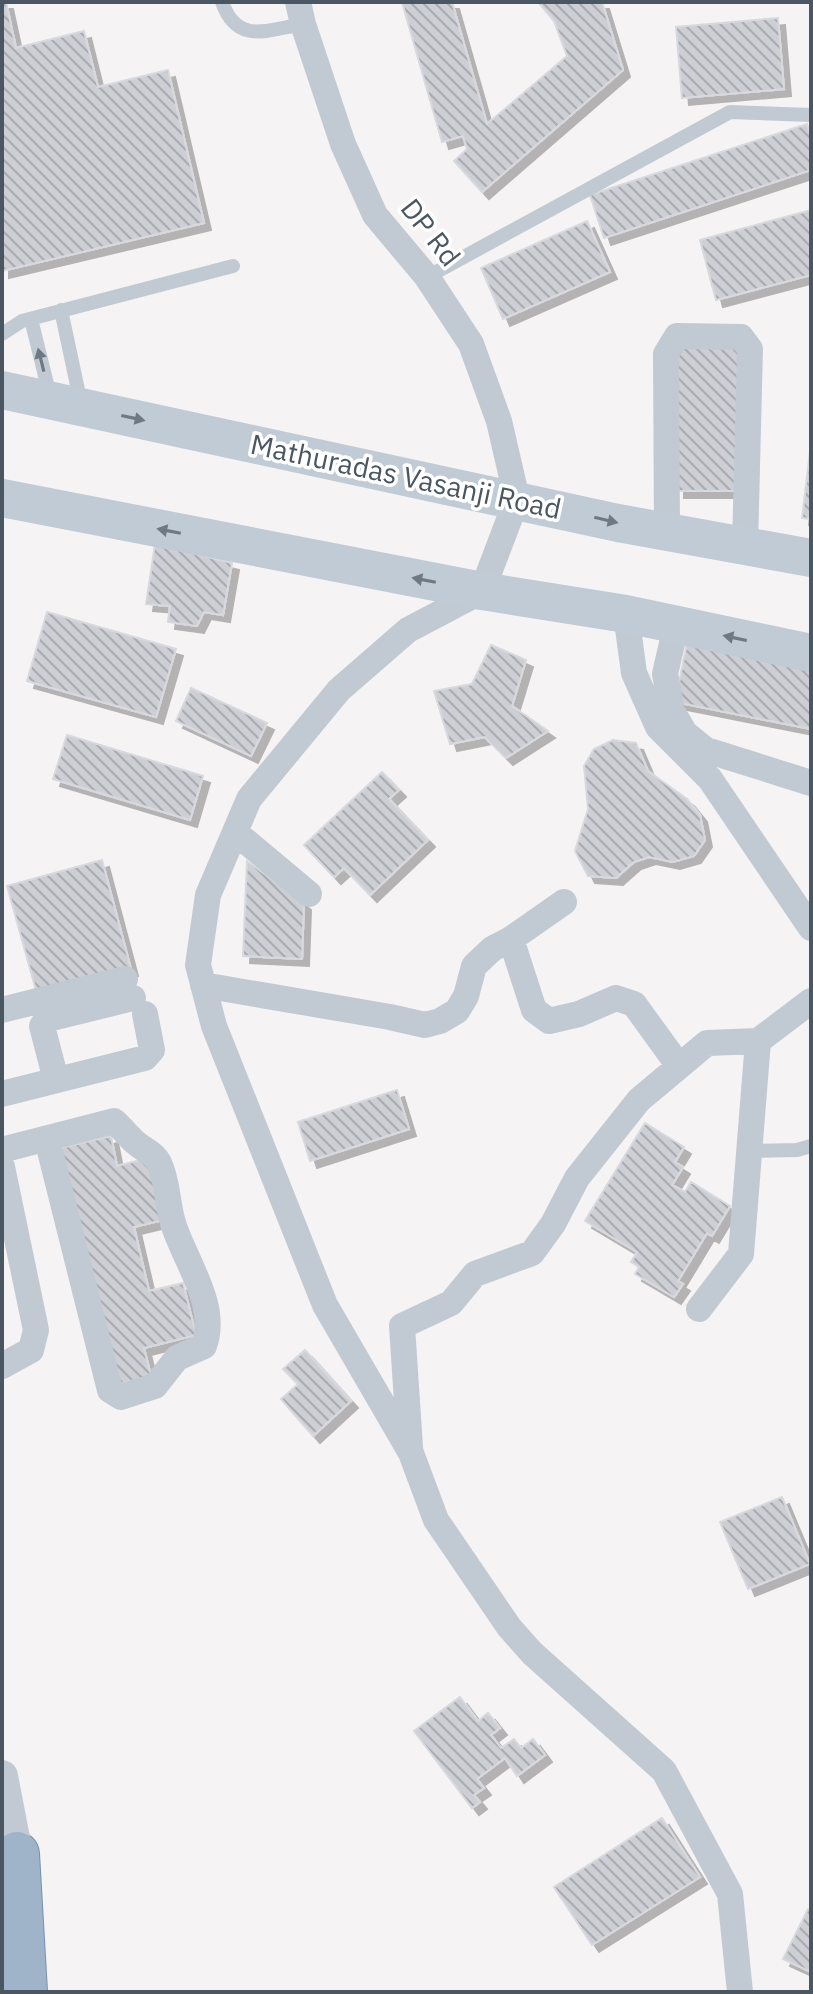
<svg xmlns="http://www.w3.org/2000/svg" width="813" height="1994" font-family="'IBM Plex Sans',sans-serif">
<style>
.building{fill:url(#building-back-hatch);stroke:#d7d9de;stroke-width:2;filter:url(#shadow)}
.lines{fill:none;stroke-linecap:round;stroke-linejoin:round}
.trunk-casing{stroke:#7690ad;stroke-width:46}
.service{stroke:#c1cad2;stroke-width:14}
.minor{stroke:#c1cad2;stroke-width:26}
.tertiary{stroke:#c1cad2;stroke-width:32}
.secondary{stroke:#c1cbd6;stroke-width:38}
.trunk{stroke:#9fb4c9;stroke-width:44}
.oneway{fill:#6e7983}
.oneway2{fill:#6e7984}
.labels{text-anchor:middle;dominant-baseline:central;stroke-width:7;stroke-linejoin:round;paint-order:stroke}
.street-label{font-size:28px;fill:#4a5661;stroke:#fff}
</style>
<defs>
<pattern id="building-back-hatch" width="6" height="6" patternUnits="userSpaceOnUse" patternTransform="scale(2)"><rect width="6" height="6" fill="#cdcfd5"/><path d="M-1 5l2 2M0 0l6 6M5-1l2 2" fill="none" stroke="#a8abb0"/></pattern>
<filter id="shadow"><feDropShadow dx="7" dy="7" stdDeviation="0" flood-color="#0004"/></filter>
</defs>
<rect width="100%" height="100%" fill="#f5f3f3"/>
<path class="building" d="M 2,2 L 6,2 L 16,48 L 84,31 L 98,87 L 168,70 L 204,223 L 2,271 Z
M 402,2 L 452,2 L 487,124 L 567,56 L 554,21 L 538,2 L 602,2 L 623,70 L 482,192 L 454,161 L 467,149 L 463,136 L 442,142 Z
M 778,18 L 784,89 L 682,98 L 676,27 Z
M 807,124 L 811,137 L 811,170 L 604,238 L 590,195 Z
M 811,210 L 811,275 L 716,300 L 700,240 Z
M 587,221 L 610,272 L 503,319 L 481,268 Z
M 678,342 L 739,342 L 739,491 L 677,491 Z
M 811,443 L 811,519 L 802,518 Z
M 155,544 L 232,563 L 223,615 L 204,612 L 197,626 L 168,622 L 170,606 L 146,604 Z
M 47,612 L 176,649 L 156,717 L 27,681 Z
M 687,643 L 811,668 L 811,729 L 675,702 Z
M 491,645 L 526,660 L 512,706 L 548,731 L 506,758 L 485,737 L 450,744 L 434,691 L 472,684 Z
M 191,688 L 267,723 L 251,756 L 176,721 Z
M 67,735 L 203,776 L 190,820 L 53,779 Z
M 613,740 L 636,743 L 648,771 L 687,799 L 700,815 L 705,840 L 694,856 L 673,862 L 649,857 L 634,862 L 616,878 L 588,876 L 575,851 L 588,809 L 584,766 L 594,749 Z
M 382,772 L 399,790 L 389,799 L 428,840 L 370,895 L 344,868 L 334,877 L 304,845 Z
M 102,860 L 131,969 L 37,994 L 7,886 Z
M 247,861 L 304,903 L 302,959 L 243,956 Z
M 397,1090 L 409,1129 L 310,1161 L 298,1122 Z
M 645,1123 L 684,1147 L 675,1162 L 683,1167 L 672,1185 L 685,1192 L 691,1182 L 730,1206 L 712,1236 L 707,1233 L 678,1281 L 683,1284 L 674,1297 L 635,1274 L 639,1267 L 631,1262 L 637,1252 L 585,1221 Z
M 111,1136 L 117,1166 L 148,1158 L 163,1220 L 134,1227 L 149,1291 L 183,1283 L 196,1335 L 144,1348 L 151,1376 L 119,1384 L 61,1148 Z
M 305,1350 L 351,1401 L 313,1436 L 281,1399 L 298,1384 L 283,1369 Z
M 782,1497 L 810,1564 L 748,1589 L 720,1522 Z
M 460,1697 L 478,1721 L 488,1713 L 500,1728 L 491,1735 L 501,1748 L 514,1739 L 521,1748 L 533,1739 L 545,1755 L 517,1776 L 505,1758 L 477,1779 L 484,1788 L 474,1795 L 480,1802 L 472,1808 L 414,1731 Z
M 662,1818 L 700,1877 L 592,1945 L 554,1887 Z
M 808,1909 L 811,1910 L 811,1972 L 783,1959 Z"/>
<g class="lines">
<g class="trunk-casing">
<path id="trunk" d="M 17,1854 L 25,1992"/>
</g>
<path class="service" d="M 222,2 C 237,45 267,30 303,24
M 427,277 L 730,112 L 811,115
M 61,310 L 81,404
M 31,319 L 50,396
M 2,334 L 22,321 L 233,266
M 750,1151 L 797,1150 L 811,1146"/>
<path class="minor" d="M 298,2 L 303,24 L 343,144 L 375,215 L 427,277 L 471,344 L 499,421 L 517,499 L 482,591 L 408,630 L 339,690 L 249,799 L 208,895 L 198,965 L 214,1026 L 325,1305 L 411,1453 L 436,1520 L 509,1627 L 532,1653 L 664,1771 L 730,1894 L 740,1992
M 667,531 L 666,354 L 677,336 L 741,337 L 750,349 L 745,546
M 626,614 L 634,673 L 658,727 L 710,779 L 811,928
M 676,626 L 665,674 L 672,711 L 685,733 L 706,750 L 811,783
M 235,832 L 309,894
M 511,939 L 564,902
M 203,985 L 390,1017 L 425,1025 L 440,1021 L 457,1011 L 466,996 L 474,966 L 492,949 L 511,939 L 534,1010 L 549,1021 L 579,1014 L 616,998 L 634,1004 L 679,1066
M 2,1010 L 125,979
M 56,1080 L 42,1026 L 48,1019 L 133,998
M 2,1094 L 145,1058 L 152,1050 L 145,1014
M 2,1150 L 114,1121 C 122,1128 129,1137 136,1143 C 145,1151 153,1152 159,1163 C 168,1181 167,1204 173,1223 C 185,1262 219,1305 204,1346 L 177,1358 L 155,1386 L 121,1397 L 110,1390 L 47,1139
M 2,1167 L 36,1330 L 31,1350 L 2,1366
M 699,1309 L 741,1254 L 758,1041 L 811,1001
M 410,1447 L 402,1326 L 451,1303 L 475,1274 L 532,1253 L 553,1224 L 577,1178 L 639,1100 L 707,1043 L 758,1041"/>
<path class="tertiary" d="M 2,1776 L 21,1875"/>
<path class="secondary" d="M 2,390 L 618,523 L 811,558
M 2,498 L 482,591 L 626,614 L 811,653"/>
<use href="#trunk" class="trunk"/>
</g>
<defs><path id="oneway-solid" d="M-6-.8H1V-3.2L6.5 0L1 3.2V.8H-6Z" transform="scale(2)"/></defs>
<use class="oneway" href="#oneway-solid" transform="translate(41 360) rotate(-104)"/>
<g class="oneway2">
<use href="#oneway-solid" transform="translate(133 418) rotate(12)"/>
<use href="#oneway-solid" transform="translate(606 520) rotate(13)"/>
<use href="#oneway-solid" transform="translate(169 531) rotate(-169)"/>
<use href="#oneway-solid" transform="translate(424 580) rotate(-169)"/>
<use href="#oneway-solid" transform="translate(735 638) rotate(-168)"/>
</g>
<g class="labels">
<g class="street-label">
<text transform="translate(431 232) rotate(52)">DP Rd</text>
<text transform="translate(406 476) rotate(12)">Mathuradas Vasanji Road</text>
</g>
</g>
<rect width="813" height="1994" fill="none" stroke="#4a5661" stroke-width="8"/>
</svg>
